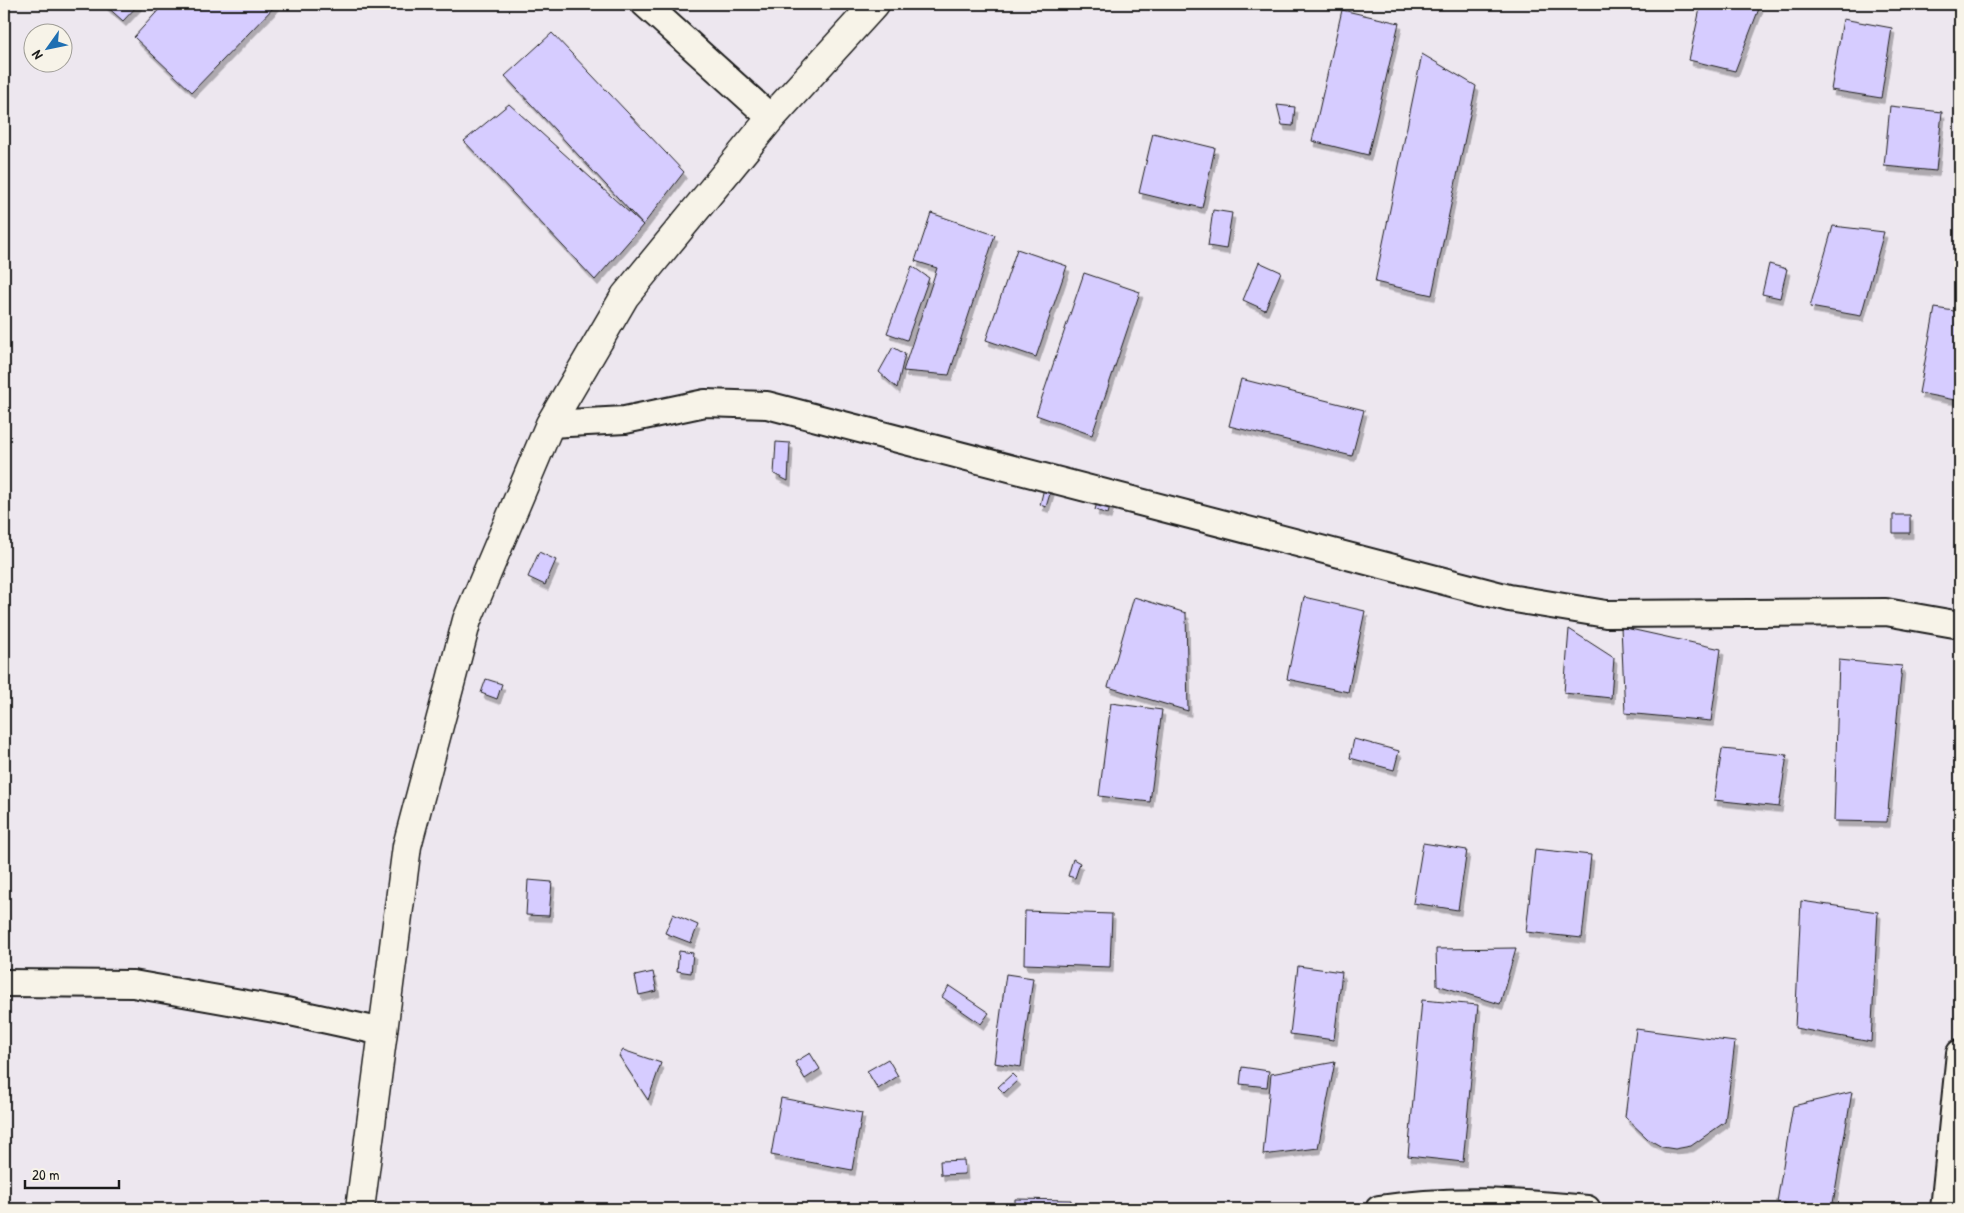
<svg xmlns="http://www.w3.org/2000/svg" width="1964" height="1213" font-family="'Patrick Hand',sans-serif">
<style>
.building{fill:#d6ccff;stroke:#1c1c1c;filter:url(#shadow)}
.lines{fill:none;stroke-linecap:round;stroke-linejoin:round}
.minor-casing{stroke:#1c1c1c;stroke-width:30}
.secondary-casing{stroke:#1c1c1c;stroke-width:31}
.minor{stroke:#f7f3e8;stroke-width:26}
.secondary{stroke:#f7f3e8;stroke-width:28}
</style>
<defs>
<filter id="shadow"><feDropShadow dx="3" dy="5.5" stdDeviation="0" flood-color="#0004"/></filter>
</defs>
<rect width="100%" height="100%" fill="#ede7ef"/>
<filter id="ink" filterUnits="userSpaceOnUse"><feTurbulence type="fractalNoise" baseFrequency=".02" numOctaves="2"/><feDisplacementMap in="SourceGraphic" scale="10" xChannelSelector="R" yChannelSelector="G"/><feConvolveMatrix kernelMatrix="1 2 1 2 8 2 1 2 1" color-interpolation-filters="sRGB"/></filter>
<g filter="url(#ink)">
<path class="building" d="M 104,4 L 139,4 L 123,21 Z
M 164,4 L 277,4 L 192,92 L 134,37 Z
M 1701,4 L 1760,6 L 1735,71 L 1689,60 Z
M 1342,10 L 1399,23 L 1368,155 L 1312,141 Z
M 1843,19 L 1892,28 L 1881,98 L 1831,90 Z
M 552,33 L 684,172 L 643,225 L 505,76 Z
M 1422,54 L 1476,86 L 1432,295 L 1375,282 Z
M 509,104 L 643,225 L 595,280 L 464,141 Z
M 1277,105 L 1295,107 L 1293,126 L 1282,125 Z
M 1890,106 L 1942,112 L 1936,171 L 1884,166 Z
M 1153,133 L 1215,148 L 1202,208 L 1139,193 Z
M 1213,210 L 1232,213 L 1226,249 L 1208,246 Z
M 931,213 L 995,235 L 949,375 L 903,371 L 937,268 L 915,261 Z
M 1833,226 L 1884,232 L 1861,316 L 1810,307 Z
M 1017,249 L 1067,266 L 1036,357 L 986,340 Z
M 1259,262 L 1281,272 L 1265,310 L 1243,300 Z
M 1769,264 L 1787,269 L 1780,298 L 1762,294 Z
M 912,266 L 929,278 L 907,340 L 887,333 Z
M 1084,273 L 1140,292 L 1092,435 L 1036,415 Z
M 1935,308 L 1960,312 L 1960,401 L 1919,393 Z
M 893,347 L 905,354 L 897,388 L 879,372 Z
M 1241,379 L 1364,410 L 1352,456 L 1229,426 Z
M 776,442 L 790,443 L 788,481 L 774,474 Z
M 1045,484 L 1052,487 L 1046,507 L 1040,505 Z
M 1099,495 L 1112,499 L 1108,514 L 1095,510 Z
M 1893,515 L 1910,515 L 1910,533 L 1893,533 Z
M 539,552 L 556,560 L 545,585 L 528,577 Z
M 1134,597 L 1186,613 L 1188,711 L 1108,687 Z
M 1304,597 L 1365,611 L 1348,692 L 1287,679 Z
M 1621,627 L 1721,649 L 1711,721 L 1625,713 Z
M 1569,629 L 1614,658 L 1611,698 L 1564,693 Z
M 1839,660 L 1902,666 L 1887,822 L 1834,821 Z
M 486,679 L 502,684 L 497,699 L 481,693 Z
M 1111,703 L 1162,710 L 1150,802 L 1099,796 Z
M 1354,739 L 1399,751 L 1394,770 L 1350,758 Z
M 1722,749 L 1787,755 L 1779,807 L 1714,800 Z
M 1423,843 L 1467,850 L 1458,910 L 1413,903 Z
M 1535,849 L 1591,855 L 1582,938 L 1526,932 Z
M 1073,859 L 1080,863 L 1075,878 L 1068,876 Z
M 528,880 L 552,882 L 549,916 L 526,915 Z
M 1801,901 L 1878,912 L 1871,1042 L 1795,1028 Z
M 1025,911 L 1112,914 L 1110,967 L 1024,964 Z
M 673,914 L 698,925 L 691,943 L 665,933 Z
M 1516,948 L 1500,1004 L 1437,985 L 1436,949 Z
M 679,951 L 693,953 L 691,973 L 677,971 Z
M 1298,966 L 1342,972 L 1334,1040 L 1290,1034 Z
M 653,972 L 657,991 L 639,995 L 635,976 Z
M 1006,974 L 1033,978 L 1021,1067 L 994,1063 Z
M 949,986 L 989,1013 L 981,1024 L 942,997 Z
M 1422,1000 L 1478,1005 L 1463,1162 L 1408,1156 Z
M 1636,1029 L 1735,1042 L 1725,1122 L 1691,1146 L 1675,1149 L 1662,1147 L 1648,1139 L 1625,1117 Z
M 623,1050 L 661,1063 L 648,1100 L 619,1056 Z
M 810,1053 L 820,1069 L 805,1079 L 795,1062 Z
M 888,1059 L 898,1076 L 878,1089 L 867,1071 Z
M 1335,1062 L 1318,1148 L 1263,1155 L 1271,1074 Z
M 1242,1067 L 1269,1071 L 1267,1087 L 1240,1084 Z
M 1012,1074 L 1018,1080 L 1004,1093 L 998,1087 Z
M 1852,1092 L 1832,1209 L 1816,1209 L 1777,1202 L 1793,1106 Z
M 781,1098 L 862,1113 L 852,1170 L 771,1155 Z
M 964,1160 L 965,1174 L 941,1175 L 940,1161 Z
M 1015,1199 L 1071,1200 L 1071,1209 L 1015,1209 Z
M 1169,1204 L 1199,1208 L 1199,1209 L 1170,1209 Z"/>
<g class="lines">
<g class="minor-casing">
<path id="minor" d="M 645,4 L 771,118
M 550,424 L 625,420 L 705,403 L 767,405 L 1509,598 L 1606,614 L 1886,612 L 1960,625
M 4,983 L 133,984 L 286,1011 L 383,1032
M 1379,1209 C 1452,1198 1514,1202 1587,1209
M 1944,1209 L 1960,1053"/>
</g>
<g class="secondary-casing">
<path id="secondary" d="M 360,1209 L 407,846 L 467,620 L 550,424 L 625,296 L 771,118 L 875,4"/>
</g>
<use href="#minor" class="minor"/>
<use href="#secondary" class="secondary"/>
</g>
</g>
<rect width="1964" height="1213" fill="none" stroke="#f7f3e8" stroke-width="20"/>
<rect x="10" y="10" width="1944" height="1193" fill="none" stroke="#1c1c1c" stroke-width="2" filter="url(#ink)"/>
<g transform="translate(48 48) rotate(237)"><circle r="24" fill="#f7f3e8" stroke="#9f9d96"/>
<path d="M0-4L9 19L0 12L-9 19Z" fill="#1f6fb2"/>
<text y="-8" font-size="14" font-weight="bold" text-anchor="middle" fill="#1c1c1c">N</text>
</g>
<path d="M25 1180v8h94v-8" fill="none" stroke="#1c1c1c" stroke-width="2.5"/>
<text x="32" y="1180" font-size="15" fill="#1c1c1c" stroke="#f7f3e8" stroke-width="4" paint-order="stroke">20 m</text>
</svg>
